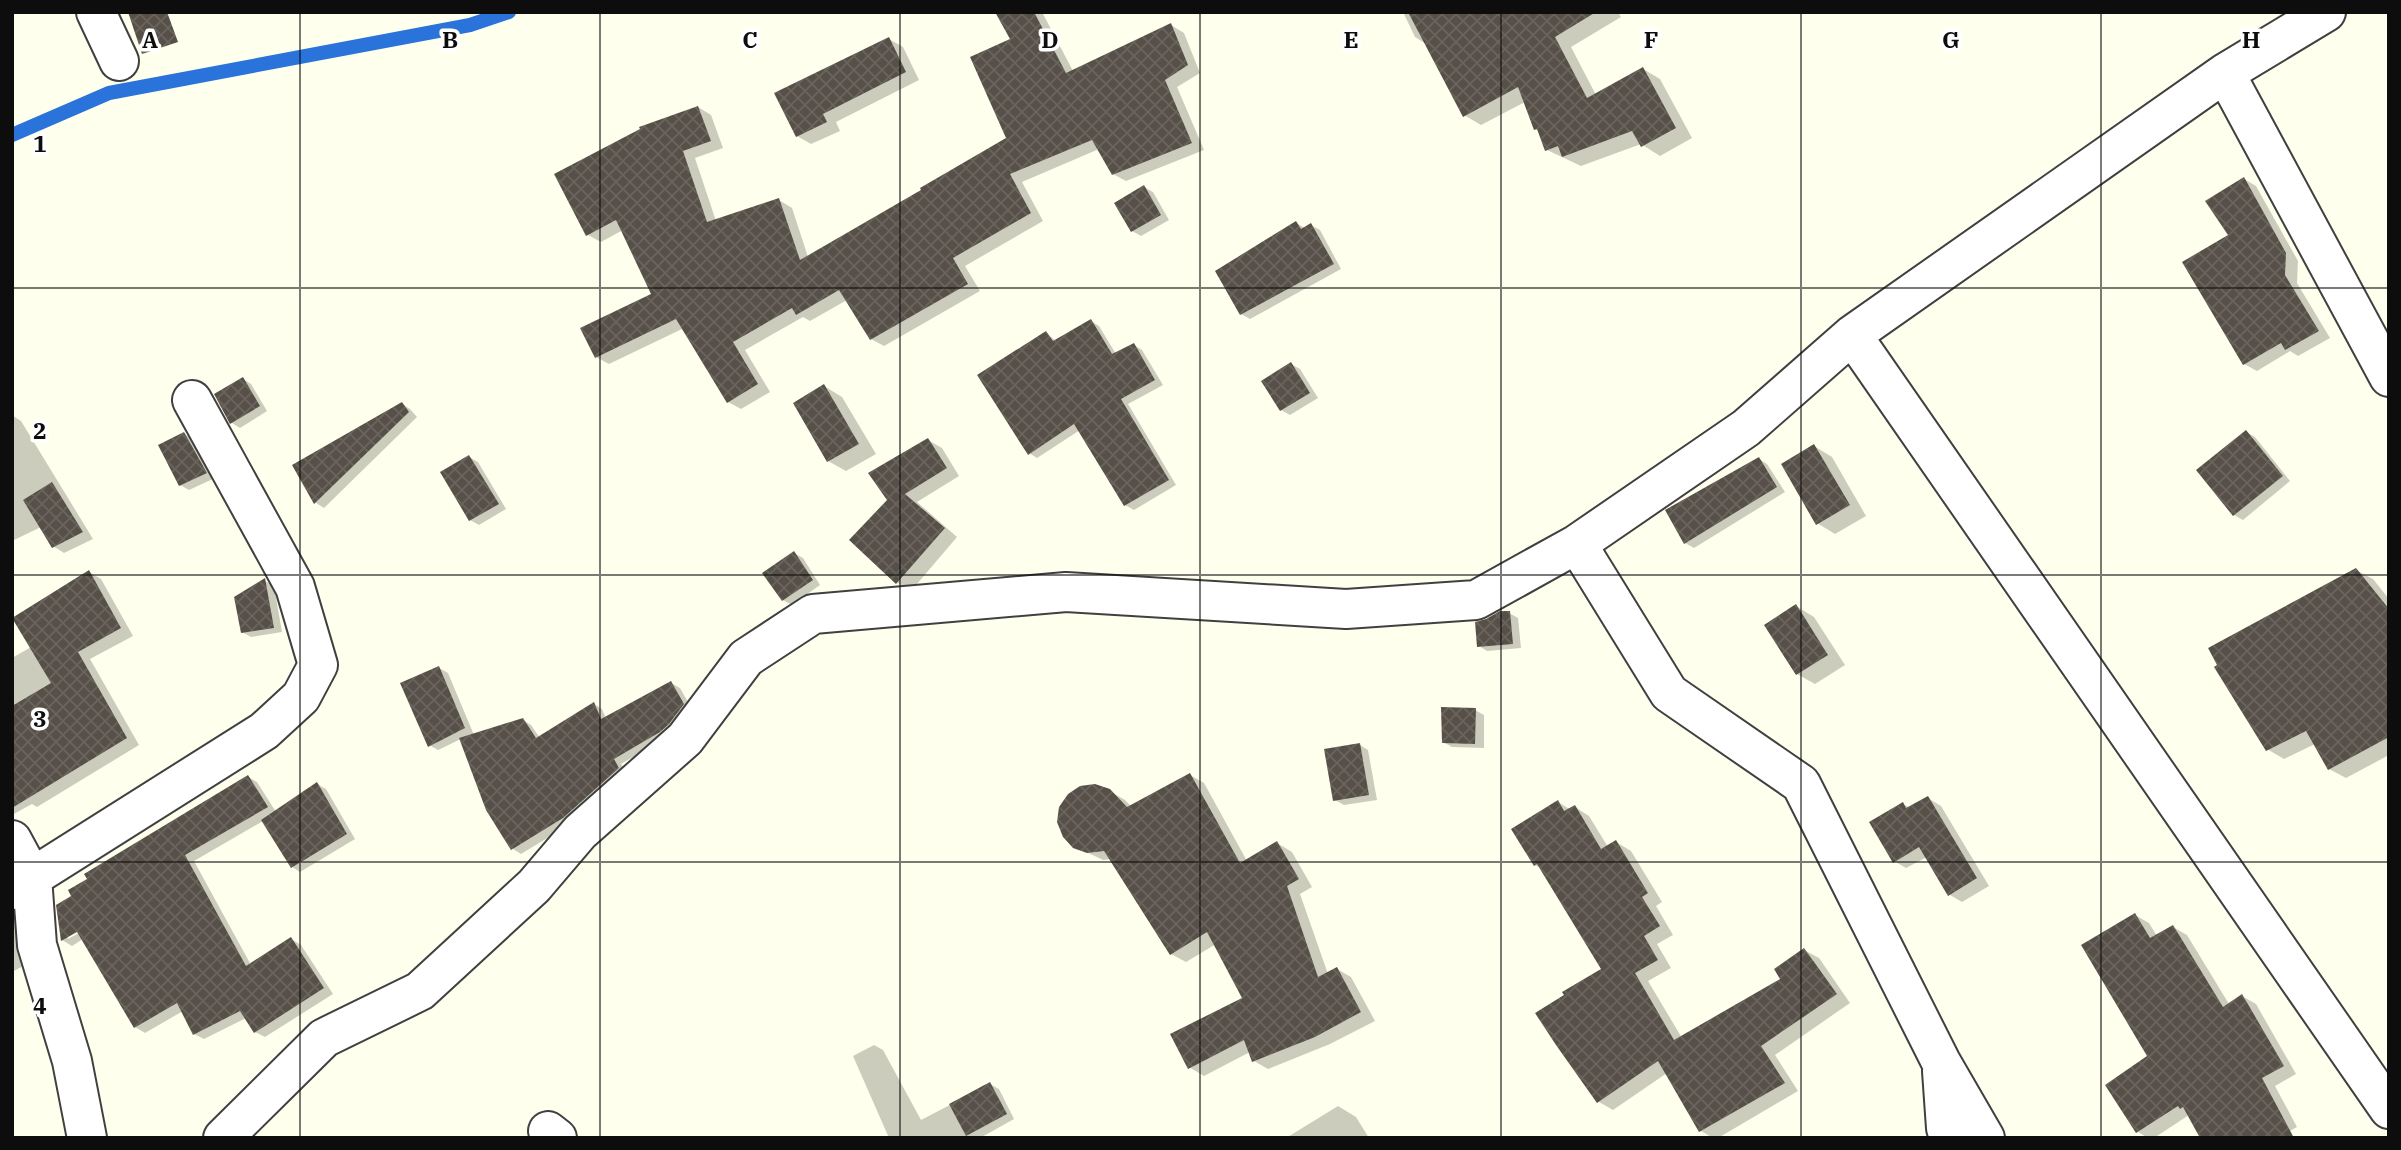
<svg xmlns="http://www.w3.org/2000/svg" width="2401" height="1150" font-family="'IBM Plex Serif',serif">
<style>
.shadow{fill:#0003;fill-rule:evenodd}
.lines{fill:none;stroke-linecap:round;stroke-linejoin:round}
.stream{stroke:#2a73db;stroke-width:14}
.building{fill:url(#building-cross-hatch)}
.minor-casing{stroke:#404040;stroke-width:42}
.minor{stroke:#fff;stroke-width:38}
.grid{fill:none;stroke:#0d0d0d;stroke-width:2;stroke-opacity:0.55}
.grid-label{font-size:23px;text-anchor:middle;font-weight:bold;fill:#0d0d0d;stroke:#fff;stroke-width:7;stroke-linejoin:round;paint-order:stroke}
</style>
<defs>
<pattern id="building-cross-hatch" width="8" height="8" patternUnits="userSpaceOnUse" patternTransform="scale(1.75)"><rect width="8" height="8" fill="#575048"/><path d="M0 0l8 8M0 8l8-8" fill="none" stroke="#6a645e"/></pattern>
</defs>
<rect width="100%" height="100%" fill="#ffffed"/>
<path class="shadow" d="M 998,12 L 1042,12 L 1073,71 L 1171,25 L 1184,33 L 1200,73 L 1177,87 L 1204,150 L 1126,181 L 1113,174 L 1099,149 L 1022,182 L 1043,221 L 965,266 L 980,291 L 884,346 L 871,339 L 847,300 L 810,321 L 803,317 L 745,350 L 770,392 L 741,409 L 728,402 L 682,329 L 609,364 L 596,357 L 653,295 L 623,230 L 601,242 L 588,235 L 698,107 L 711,115 L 723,148 L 695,158 L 716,221 L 779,200 L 792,208 L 808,257 L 1008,139 L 1012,40 Z
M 1403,12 L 1618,12 L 1621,17 L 1571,47 L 1596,95 L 1643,69 L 1660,79 L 1692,138 L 1660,156 L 1641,144 L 1581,166 L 1547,150 L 1540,132 L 1535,129 L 1525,102 L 1481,125 L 1464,115 L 1426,44 L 1415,37 Z
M 889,39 L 903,47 L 919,80 L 836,122 L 840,131 L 811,144 L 797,136 Z
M 2244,179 L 2256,186 L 2298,261 L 2297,283 L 2330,338 L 2298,356 L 2290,351 L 2257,371 L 2244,364 L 2230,236 Z
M 1144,187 L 1153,192 L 1169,220 L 1141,236 L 1132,231 Z
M 1296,223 L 1305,228 L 1311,225 L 1320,230 L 1341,269 L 1250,319 L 1241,314 Z
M 1091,321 L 1099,326 L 1116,354 L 1134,345 L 1142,350 L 1163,385 L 1128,404 L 1176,485 L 1134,510 L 1125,505 L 1080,430 L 1037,458 L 1029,453 L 1046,333 L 1056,341 Z
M 1291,364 L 1300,369 L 1318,398 L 1290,415 L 1281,410 Z
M 243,379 L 251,384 L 267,411 L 240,428 L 232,423 Z
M 824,386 L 842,397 L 876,454 L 846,471 L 828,461 Z
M 402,404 L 410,409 L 417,417 L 324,508 L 316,503 L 294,465 Z
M 12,415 L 21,421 L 93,539 L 64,553 L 53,546 L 41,527 L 12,541 Z
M 2246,432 L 2255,437 L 2290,481 L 2243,520 L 2234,515 Z
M 184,434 L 193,439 L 215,478 L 189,490 L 180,485 Z
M 928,440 L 942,448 L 959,476 L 917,502 L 957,537 L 911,591 L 898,583 L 852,540 L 889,500 Z
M 1814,446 L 1832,457 L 1866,516 L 1835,534 L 1817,523 Z
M 469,457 L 478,462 L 506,509 L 479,525 L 470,520 Z
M 1759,459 L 1767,464 L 1785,492 L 1694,548 L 1685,543 Z
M 794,553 L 803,558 L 820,585 L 792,605 L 783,600 Z
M 2356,570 L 2373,579 L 2389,599 L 2389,755 L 2346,778 L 2329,769 L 2315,744 L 2284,759 L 2267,749 Z
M 89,572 L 101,579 L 133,636 L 90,659 L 139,745 L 37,807 L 32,804 L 12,815 L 12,658 L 31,647 Z
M 265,581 L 274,586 L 282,632 L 251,637 L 242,632 Z
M 1796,606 L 1814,617 L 1845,665 L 1815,684 L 1797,674 Z
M 1509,613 L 1518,618 L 1521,648 L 1487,651 L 1479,646 Z
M 439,668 L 448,673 L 474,735 L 523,720 L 531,725 L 540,738 L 594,704 L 602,709 L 606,718 L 671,683 L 680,688 L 692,709 L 669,736 L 621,764 L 627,773 L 572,823 L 521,854 L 513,849 L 461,739 L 438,750 L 429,745 Z
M 1475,710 L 1484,715 L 1484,748 L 1452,747 L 1443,742 Z
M 1360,745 L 1368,750 L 1377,800 L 1344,805 L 1335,800 Z
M 1190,775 L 1204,783 L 1247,861 L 1277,843 L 1292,852 L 1312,887 L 1300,894 L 1328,974 L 1337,969 L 1351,977 L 1375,1021 L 1330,1044 L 1268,1069 L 1254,1061 L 1250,1052 L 1204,1076 L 1189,1067 L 1245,999 L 1216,944 L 1186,962 L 1171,954 L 1111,859 L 1103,860 L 1074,846 L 1109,791 L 1125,800 L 1132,807 Z
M 248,777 L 257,782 L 276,812 L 317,784 L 326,789 L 355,839 L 300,872 L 292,867 L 263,821 L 194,861 L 251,965 L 291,939 L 301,945 L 333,994 L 265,1037 L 255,1032 L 246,1018 L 204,1039 L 194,1034 L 183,1011 L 145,1033 L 135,1027 L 83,939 L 72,946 L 62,940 L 58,906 ZM 86,929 L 68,939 L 68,935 Z
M 1928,798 L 1941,806 L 1989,886 L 1962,902 L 1950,895 L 1927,857 L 1906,868 L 1894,861 L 1903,804 L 1910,808 Z
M 1558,802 L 1571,810 L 1575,807 L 1589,816 L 1608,847 L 1616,842 L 1631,851 L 1662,902 L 1656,906 L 1673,935 L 1657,944 L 1671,968 L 1648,981 L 1682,1038 L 1783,979 L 1804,950 L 1819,958 L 1850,1003 L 1775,1055 L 1798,1091 L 1718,1138 L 1713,1138 L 1701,1131 L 1667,1073 L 1613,1110 L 1599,1102 L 1603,969 L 1542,869 L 1535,865 L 1514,830 Z
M 2135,915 L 2149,923 L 2157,936 L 2173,927 L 2187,935 L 2229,1004 L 2242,996 L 2256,1004 L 2296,1074 L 2275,1086 L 2297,1127 L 2278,1138 L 2189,1115 L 2154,1138 L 2148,1138 L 2138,1132 L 2150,1057 Z
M 12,916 L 25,937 L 29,963 L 12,972 Z
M 874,1045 L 883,1050 L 921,1120 L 990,1084 L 999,1089 L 1014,1119 L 980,1138 L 889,1138 L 853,1056 Z
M 1338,1106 L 1356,1117 L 1369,1138 L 1286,1138 Z"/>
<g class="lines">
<path class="stream" d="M 12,135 L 109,93 L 470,25 L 509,12"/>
</g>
<path class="building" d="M 128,12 L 167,12 L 178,42 L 142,54 Z
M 995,12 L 1034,12 L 1066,73 L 1171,23 L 1188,65 L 1165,80 L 1192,143 L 1112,175 L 1092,140 L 1010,174 L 1031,213 L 953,258 L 968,284 L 870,340 L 839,290 L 796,315 L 792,308 L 733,342 L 758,384 L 727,403 L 676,319 L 595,358 L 580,328 L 651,294 L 616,220 L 586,236 L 554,174 L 640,129 L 639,127 L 698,106 L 711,141 L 683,151 L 707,222 L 779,198 L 800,260 L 921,190 L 920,188 L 1006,138 L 970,57 L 1010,39 Z
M 1408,12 L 1596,12 L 1555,37 L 1587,98 L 1643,67 L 1676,128 L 1641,147 L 1632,131 L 1562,157 L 1558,146 L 1545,151 L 1537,129 L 1534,130 L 1518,87 L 1463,117 Z
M 889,37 L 906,72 L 823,114 L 827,122 L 796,137 L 774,93 Z
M 2244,177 L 2286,253 L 2285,275 L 2319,331 L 2285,350 L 2281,343 L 2243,365 L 2182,262 L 2228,235 L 2205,201 Z
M 1144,185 L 1161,215 L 1131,232 L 1114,203 Z
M 1296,221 L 1301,229 L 1311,223 L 1334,264 L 1240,315 L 1215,271 Z
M 1091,319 L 1112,354 L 1134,343 L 1155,380 L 1121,399 L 1169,480 L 1124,506 L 1074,424 L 1028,455 L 977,375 L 1046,331 L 1053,341 Z
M 1291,362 L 1310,393 L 1280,411 L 1261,381 Z
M 243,377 L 260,406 L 230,424 L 214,394 Z
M 824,384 L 859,444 L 827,462 L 793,403 Z
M 402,402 L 409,412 L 314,504 L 292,465 Z
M 2246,430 L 2283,476 L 2233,516 L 2196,470 Z
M 184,432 L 207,473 L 179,486 L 158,445 Z
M 928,438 L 947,468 L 905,494 L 945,528 L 896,584 L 849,540 L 887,500 L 868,473 Z
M 1814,444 L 1850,505 L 1816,525 L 1781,464 Z
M 469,455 L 499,504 L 469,521 L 440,472 Z
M 1759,457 L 1777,487 L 1684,544 L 1665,510 Z
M 52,482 L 83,532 L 52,548 L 23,500 Z
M 794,551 L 813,580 L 782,601 L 762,573 Z
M 2356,568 L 2389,609 L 2389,737 L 2328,770 L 2306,731 L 2266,751 L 2214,667 L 2217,665 L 2208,648 Z
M 89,570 L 121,628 L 78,652 L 127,738 L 12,808 L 12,706 L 51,683 L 12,618 Z
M 265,578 L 274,628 L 241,633 L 234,597 Z
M 1796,604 L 1828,655 L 1796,675 L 1764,625 Z
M 1500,611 L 1510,611 L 1513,644 L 1477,647 L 1475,622 L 1486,619 Z
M 439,666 L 465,728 L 428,747 L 400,683 Z
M 671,681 L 684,704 L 669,724 L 660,732 L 614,759 L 619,768 L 563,818 L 511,850 L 486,810 L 459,738 L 523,718 L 536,738 L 594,702 L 601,719 Z
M 1441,707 L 1476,708 L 1475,744 L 1442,743 Z
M 1360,743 L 1369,795 L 1333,801 L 1324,749 Z
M 1190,773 L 1240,863 L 1277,841 L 1299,879 L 1287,886 L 1318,977 L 1337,967 L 1361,1012 L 1315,1037 L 1252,1062 L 1244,1040 L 1188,1069 L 1170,1034 L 1242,998 L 1207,932 L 1170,955 L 1104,851 L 1087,853 L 1073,848 L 1063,837 L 1057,822 L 1059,807 L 1068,794 L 1080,786 L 1095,784 L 1110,789 L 1127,807 Z
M 248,775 L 268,807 L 185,855 L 246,966 L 291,937 L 324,988 L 254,1033 L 240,1011 L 193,1035 L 177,1003 L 134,1028 L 77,932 L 61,941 L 56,905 L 71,896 L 68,890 L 87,879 L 84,874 Z
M 317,782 L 347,834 L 291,868 L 261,820 Z
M 1928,796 L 1977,878 L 1948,896 L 1919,847 L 1893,863 L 1869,822 L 1903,802 L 1906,808 Z
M 1558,800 L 1564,811 L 1575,805 L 1601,849 L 1616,840 L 1648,893 L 1642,897 L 1660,926 L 1644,936 L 1658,960 L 1635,973 L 1674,1040 L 1780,979 L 1774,969 L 1804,948 L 1837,994 L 1761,1046 L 1785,1083 L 1699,1132 L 1658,1061 L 1597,1103 L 1556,1045 L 1535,1013 L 1564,995 L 1562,992 L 1601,969 L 1537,864 L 1534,866 L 1511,829 Z
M 2135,913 L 2150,938 L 2173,925 L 2223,1007 L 2242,994 L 2284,1066 L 2262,1078 L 2294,1138 L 2200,1138 L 2183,1107 L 2180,1109 L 2178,1106 L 2136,1133 L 2105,1085 L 2147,1056 L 2081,945 Z
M 990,1082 L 1007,1114 L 966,1136 L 949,1104 Z"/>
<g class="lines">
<g class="minor-casing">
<path id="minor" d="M 96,12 L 119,61
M 2225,73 L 2389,377
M 1852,335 L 2389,1109
M 1577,544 L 1669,693 L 1801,784 L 1941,1062 L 1985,1138
M 12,840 L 32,877 L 37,945 L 72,1061 L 87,1138
M 12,890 L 264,731 L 301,697 L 318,665 L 295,587 L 192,400
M 1942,1071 L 1946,1128 L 1949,1138
M 548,1131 L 557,1138
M 223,1138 L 324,1038 L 420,991 L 534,886 L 580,832 L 685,739 L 746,658 L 813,614 L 1066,592 L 1346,609 L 1476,600 L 1577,544 L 1746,428 L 1852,335 L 2225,73 L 2326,12"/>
</g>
<use href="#minor" class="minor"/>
</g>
<path class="grid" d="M 300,12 L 300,1138M 600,12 L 600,1138M 900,12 L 900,1138M 1200,12 L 1200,1138M 1501,12 L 1501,1138M 1801,12 L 1801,1138M 2101,12 L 2101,1138M 12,288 L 2389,288M 12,575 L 2389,575M 12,862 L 2389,862"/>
<g class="grid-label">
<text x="150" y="48">A</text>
<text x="450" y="48">B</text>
<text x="750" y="48">C</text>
<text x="1050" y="48">D</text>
<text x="1351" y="48">E</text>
<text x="1651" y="48">F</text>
<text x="1951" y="48">G</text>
<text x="2251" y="48">H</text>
<text x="40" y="152">1</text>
<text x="40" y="439">2</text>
<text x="40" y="727">3</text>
<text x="40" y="1014">4</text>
</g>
<rect width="2401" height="1150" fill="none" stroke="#0d0d0d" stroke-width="28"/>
</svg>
